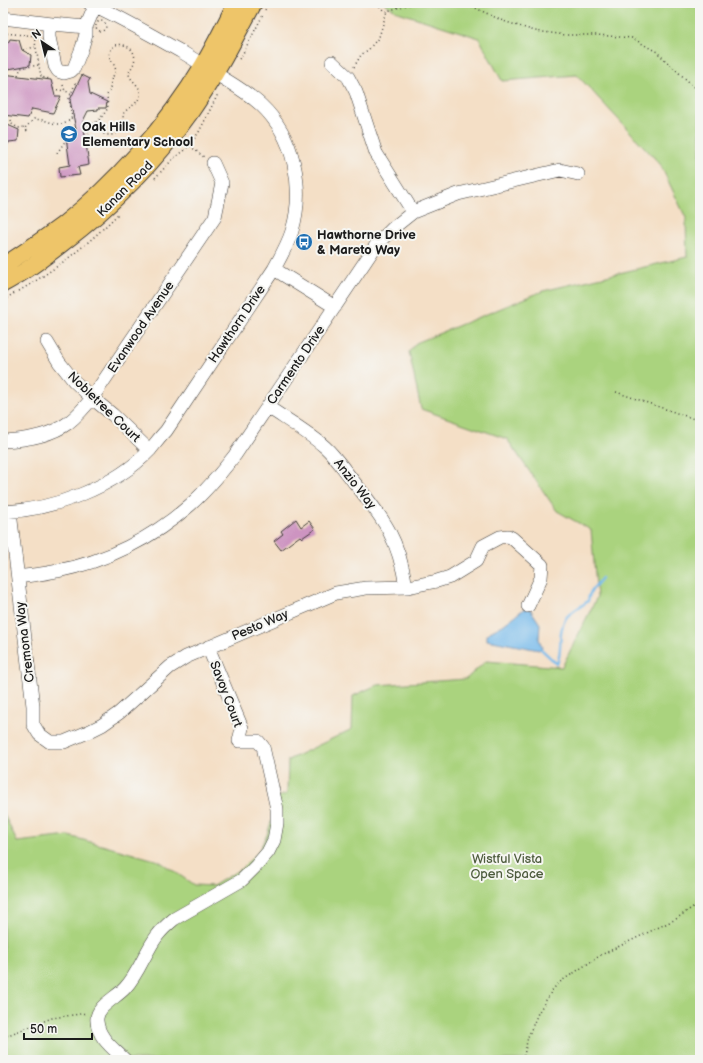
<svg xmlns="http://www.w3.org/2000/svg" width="703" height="1063" font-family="'Balsamiq Sans',sans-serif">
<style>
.green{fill:#aad37e;stroke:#63784d}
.water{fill:#75b9eb;stroke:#486a84}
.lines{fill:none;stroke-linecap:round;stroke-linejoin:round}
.stream{stroke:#75b9eb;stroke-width:2.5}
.building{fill:#cd94c1}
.minor-casing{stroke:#3c3936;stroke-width:14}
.major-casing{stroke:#3c3936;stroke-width:18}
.path{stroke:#3c3936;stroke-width:1.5;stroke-dasharray:1 3;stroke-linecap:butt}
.minor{stroke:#fff;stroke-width:13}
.major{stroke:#eec569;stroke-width:16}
.labels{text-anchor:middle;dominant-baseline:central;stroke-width:4;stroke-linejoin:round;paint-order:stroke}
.poi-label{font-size:13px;font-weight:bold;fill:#1c1c1c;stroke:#f6f6f2;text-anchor:start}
.street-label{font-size:13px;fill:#1c1c1c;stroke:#f6f6f2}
.park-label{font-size:13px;fill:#4e5c3e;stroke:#f6f6f2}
</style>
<rect width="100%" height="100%" fill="#f6f6f2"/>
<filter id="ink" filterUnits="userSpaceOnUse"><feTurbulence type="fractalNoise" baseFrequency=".025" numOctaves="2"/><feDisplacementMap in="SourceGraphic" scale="8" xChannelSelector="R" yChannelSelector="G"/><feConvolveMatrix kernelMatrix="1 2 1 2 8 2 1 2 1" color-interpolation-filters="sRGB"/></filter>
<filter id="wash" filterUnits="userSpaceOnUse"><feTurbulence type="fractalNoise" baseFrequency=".012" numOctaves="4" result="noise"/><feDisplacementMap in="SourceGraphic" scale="16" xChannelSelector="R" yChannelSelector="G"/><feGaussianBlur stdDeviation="0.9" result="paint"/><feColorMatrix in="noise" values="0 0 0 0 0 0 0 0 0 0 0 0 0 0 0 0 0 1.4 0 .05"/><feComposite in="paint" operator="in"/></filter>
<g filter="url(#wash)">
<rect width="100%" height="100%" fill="#f4dfc6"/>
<path class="green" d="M 384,3 L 700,3 L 700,1060 L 3,1060 L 3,812 L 17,842 L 69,836 L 159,861 L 194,885 L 213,886 L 242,868 L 258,852 L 267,835 L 272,819 L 271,799 L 287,794 L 288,760 L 352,729 L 353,696 L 377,685 L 466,679 L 486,661 L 562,667 L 597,597 L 591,530 L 557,511 L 507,439 L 421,409 L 409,352 L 416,343 L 543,291 L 687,257 L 686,218 L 660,164 L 577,75 L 502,81 L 479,38 L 398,12 Z"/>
<path class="water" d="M 524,609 L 530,609 L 540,624 L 539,639 L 542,647 L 539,650 L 487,640 L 487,635 L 490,632 L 503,625 Z"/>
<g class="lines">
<path class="stream" d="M 541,649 L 557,664 C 563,650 557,632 566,618 C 571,611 581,607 588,601 C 589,590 596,586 602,578"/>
</g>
<g id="blocks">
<path class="building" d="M 10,39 L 19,40 L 22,50 L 31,55 L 30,65 L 3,70 L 3,43 L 8,43 Z
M 3,74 L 51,80 L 55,96 L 61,96 L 53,113 L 32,109 L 28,118 L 3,115 Z
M 82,75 L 90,79 L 88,82 L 90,94 L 107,102 L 106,108 L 98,108 L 98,110 L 88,111 L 83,121 L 89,165 L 78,167 L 80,175 L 60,177 L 59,167 L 70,165 L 65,130 L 76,129 L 70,100 Z
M 3,123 L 19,130 L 18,141 L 9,142 L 3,153 Z
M 296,519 L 301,527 L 309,521 L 315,529 L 302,538 L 300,536 L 281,550 L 274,541 L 283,534 L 281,531 Z"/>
</g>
</g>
<g filter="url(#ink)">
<use href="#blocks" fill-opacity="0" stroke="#3c3936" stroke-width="1"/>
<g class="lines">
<g class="minor-casing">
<path id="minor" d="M 3,18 L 52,24 L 86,27
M 52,24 L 49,31 L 49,37 L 55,66 L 58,71 L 64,73 L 71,71 L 74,68 L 82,48 L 86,34 L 86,27 L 95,6
M 332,62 L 348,77 L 356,92 L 376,153 L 413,212
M 274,269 L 335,307
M 47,342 L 59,362 L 74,381 L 92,398 L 113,415 L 149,450
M 268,407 C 287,420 308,432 325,447 C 336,457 345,471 354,482 C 384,519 399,539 406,587
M 3,441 C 25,440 50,436 68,423 C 77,416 85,407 92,398 L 215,217 L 222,183 L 213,163
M 3,512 C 53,510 115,487 150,450 C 155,444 160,437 166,431 L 274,269 C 281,256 288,244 292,231 C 305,187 294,136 261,105 C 250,95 239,88 226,80 C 211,71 196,60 180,51 C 150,35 121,17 89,3
M 10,512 L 33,706 L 33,724 L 39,734 L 50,742 L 64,742 L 88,732 L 102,725 L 119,713 L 170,667 L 186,657 L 336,593 L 366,588 L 408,587 L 437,581 L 450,577 L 476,561 L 483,546 L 500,537 L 508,536 L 512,538 L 542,565 L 541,578 L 528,606
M 18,577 C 31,575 44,574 57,571 C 105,562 153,538 190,505 C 207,490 221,473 235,455 L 377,244 L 393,228 L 413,212 L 458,194 L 560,170 L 578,174
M 125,1060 C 114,1049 98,1038 97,1021 C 95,1007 116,998 125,988 C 139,973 145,952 157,936 C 162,929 168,924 174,919 L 242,880 L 256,866 L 268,852 L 274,840 L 277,823 L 277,809 L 263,747 L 258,741 L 239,741 L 242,728 L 208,647"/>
</g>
<g class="major-casing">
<path id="major" d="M 3,266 C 23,253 42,240 61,226 C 115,184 168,124 203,65 C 215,45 225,24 236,3
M 3,284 C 24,273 44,258 63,243 C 113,205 153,165 190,113 C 214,79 234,40 254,3"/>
</g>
<path class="path" d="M 377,3 L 383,10 L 387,11 L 407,5 L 421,3
M 465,3 L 503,21 L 535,31 L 566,35 L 597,35 L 632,38 L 657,52 L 667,62 L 700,92
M 265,10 L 269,3
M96 26a5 5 0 1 1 10 0a5 5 0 1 1-10 0Z
M 3,33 L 37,36
M 34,36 L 41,77 L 50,79
M 23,50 L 35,47
M 239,59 L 242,55 L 263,15
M 354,67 L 361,55 L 369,49 L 379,37 L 387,11
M 18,75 L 21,68 L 39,65
M 63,85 L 65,91 L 71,93
M 53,89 L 65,91
M 11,120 L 12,124 L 18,128 L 25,127
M 27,131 L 25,128 L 34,119 L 43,120 L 56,124 L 64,124 L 70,120 L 72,117 L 69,99 L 76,81
M 85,137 L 89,136 L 87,126 L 98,121 L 104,114 L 108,108 L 107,95 L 110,90 L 111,80 L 116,71 C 114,60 103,56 115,45 C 128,42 139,53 133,65 C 132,68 129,70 129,74 C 130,81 142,86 140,95 C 138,105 128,107 123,114 C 123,118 124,123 123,126 C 116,141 98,135 93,124
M 184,141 L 205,158
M 57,153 L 66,140
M 155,178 L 174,158 L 184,151 L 189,146 L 199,132 L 218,94
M 19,291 C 55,270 89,244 118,214
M 3,300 L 15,293
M 616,392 L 700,421
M 3,1037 L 52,1018 L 87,1013
M 523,1060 L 528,1037 L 538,1013 L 553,989 L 560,982 L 601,955 L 676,919 L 700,902"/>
<use href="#minor" class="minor"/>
<use href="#major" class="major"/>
</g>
</g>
<defs>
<g id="school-disc" transform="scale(0.9)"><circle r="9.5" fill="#1f6fb2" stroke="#f6f6f2"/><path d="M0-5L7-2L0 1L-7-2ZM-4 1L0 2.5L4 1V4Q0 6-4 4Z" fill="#fff"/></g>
<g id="bus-disc" transform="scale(0.9)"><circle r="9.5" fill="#1f6fb2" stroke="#f6f6f2"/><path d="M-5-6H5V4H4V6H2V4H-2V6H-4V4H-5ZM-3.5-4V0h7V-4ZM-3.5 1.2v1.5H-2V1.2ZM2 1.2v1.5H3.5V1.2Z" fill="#fff"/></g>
</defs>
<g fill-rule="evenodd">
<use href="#school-disc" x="69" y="134"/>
<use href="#bus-disc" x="304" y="242"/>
</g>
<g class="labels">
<g class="poi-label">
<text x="82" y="127">Oak Hills<tspan x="82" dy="15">Elementary School</tspan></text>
<text x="317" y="235">Hawthorne Drive<tspan x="317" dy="15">&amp; Mareto Way</tspan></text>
</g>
<g class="street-label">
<text transform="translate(125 189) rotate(-45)">Kanan Road</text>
<text transform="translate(237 324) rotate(-56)">Hawthorn Drive</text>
<text transform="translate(141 327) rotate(-56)">Evanwood Avenue</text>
<text transform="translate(296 365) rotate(-56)">Carmento Drive</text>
<text transform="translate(104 407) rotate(44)">Nobletree Court</text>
<text transform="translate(355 484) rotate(52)">Anzio Way</text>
<text transform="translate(260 625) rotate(-23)">Pesto Way</text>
<text transform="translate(25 642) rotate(-97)">Cremona Way</text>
<text transform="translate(226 694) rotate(69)">Savoy Court</text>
</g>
<g class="park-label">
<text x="507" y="859">Wistful Vista<tspan x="507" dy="15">Open Space</tspan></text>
</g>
</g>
<rect width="703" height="1063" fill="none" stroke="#f6f6f2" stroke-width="16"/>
<g transform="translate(42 42) rotate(325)" stroke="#f6f6f2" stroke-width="3" paint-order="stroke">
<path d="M0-3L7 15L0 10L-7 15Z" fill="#1c1c1c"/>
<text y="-6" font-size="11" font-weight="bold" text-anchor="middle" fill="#1c1c1c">N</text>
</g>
<path d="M24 1033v6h68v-6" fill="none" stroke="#1c1c1c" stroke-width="2"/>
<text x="30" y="1033" font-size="12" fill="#1c1c1c" stroke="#f6f6f2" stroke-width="3" paint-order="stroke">50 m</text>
</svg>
